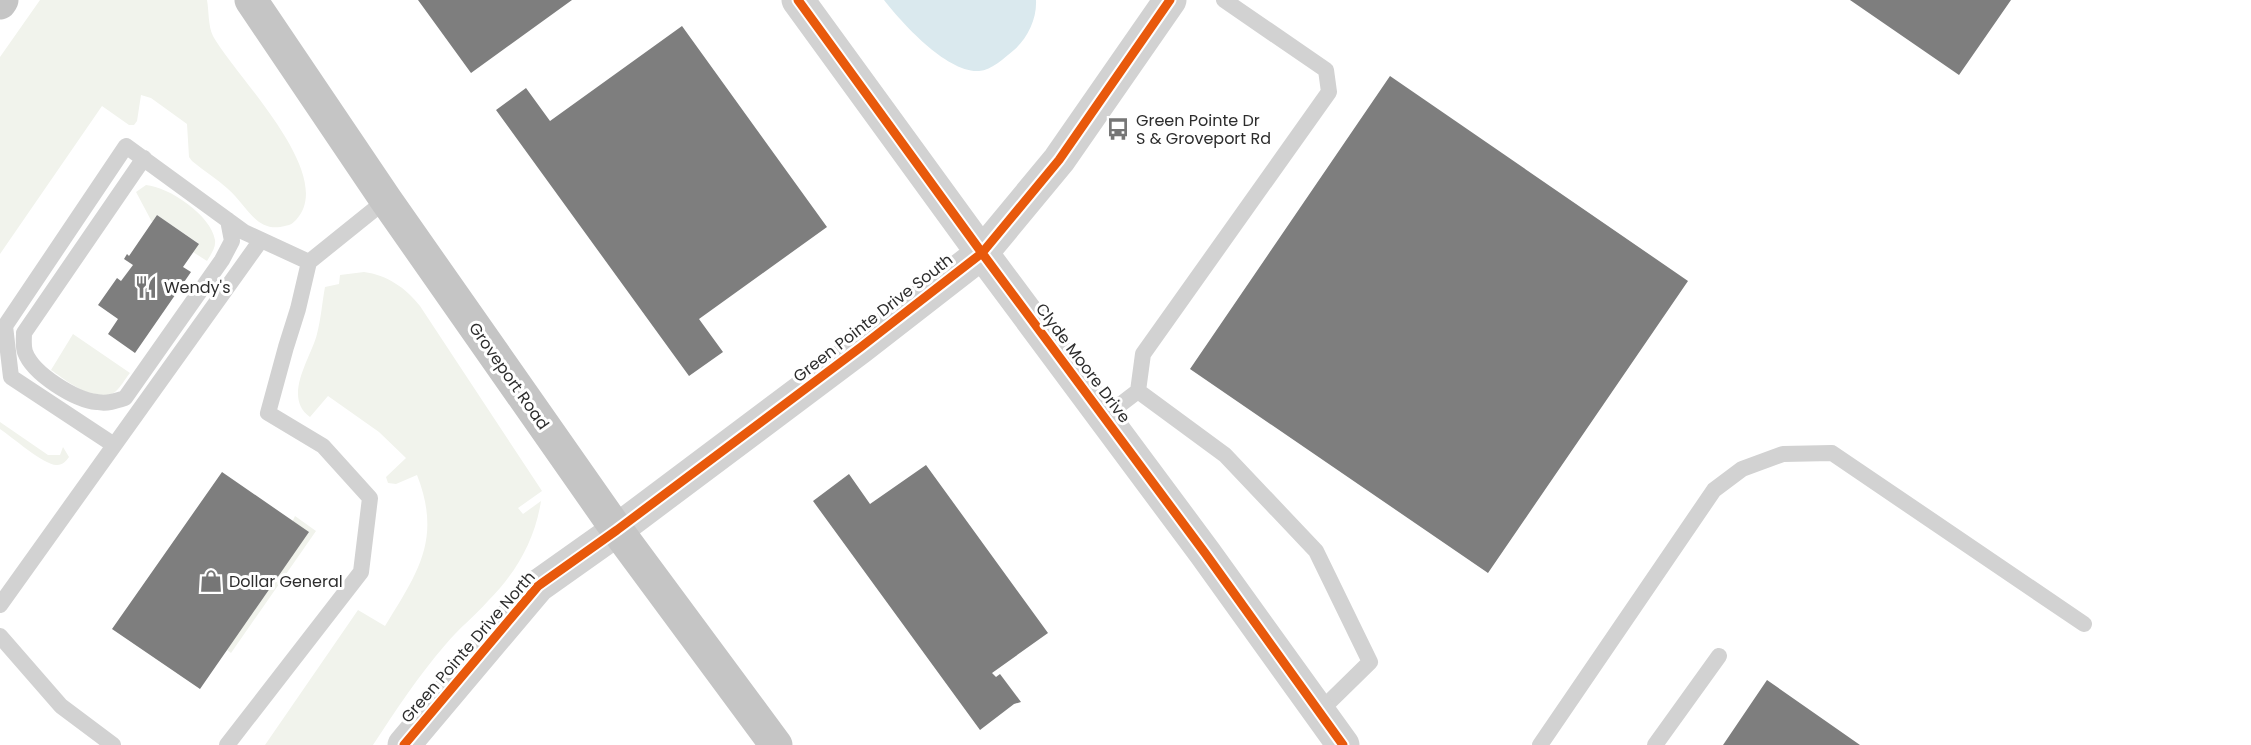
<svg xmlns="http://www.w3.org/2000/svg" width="2251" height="745" font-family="Poppins,sans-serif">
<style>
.green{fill:#f1f3ec}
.water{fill:#dae9ee}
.building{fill:#7e7e7e}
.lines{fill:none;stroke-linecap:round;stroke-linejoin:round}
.service{stroke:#d2d2d2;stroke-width:16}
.minor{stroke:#d2d2d2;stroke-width:33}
.primary{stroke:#c5c5c5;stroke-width:33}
.cycleway-casing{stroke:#fff;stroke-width:13}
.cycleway{stroke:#e8590c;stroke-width:9}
.labels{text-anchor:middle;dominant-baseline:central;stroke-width:6;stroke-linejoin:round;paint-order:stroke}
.poi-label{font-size:16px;fill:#2d2d2d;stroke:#fff;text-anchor:start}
.street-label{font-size:16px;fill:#2d2d2d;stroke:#fff}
</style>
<rect width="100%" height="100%" fill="#fff"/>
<path class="green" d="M 40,0 L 207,0 C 209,11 208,26 213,36 C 235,76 338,175 296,220 C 292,224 290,225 285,226 C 256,234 246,204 228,189 C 217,179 204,171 192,161 L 189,157 L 187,124 L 151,98 L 141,95 L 137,121 L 134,125 L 129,125 L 102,106 L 0,254 L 0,57 Z
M 146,185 C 169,187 211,215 215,240 C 216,248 211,254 207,261 L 193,252 L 198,243 L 157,215 L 152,222 L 136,192 Z
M 364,272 C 387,275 406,288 420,306 L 542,491 L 518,508 L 523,514 L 541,501 C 535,540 516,573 488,601 C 475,616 459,628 446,644 C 419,675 396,710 373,745 L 265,745 L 358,610 L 385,626 C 418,572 442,539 417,475 L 396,484 L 388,483 L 386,477 L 406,458 L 379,432 L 328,396 L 310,417 C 282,397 311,358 317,334 C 321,319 322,303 325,287 L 339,284 L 340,275 Z
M 73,334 L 130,373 C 125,379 121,387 115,392 C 95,405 66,380 51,370 Z
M 0,422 L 48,455 L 60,455 L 63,447 L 69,457 C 66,461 63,465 57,465 C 45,466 12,437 0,429 Z
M 295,516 L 316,531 L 231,653 L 227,650 L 250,611 Z"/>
<path class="water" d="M 884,0 L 1036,0 C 1037,18 1028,38 1014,50 C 1004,58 992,70 979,71 C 947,73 902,23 884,0 Z"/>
<path class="building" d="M 418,0 L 572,0 L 471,73 Z
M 1850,0 L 2011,0 L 1959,75 Z
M 682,26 L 827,227 L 699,319 L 723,352 L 689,376 L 496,110 L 526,88 L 550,121 Z
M 1390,76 L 1688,281 L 1488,573 L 1190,369 Z
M 157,215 L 199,244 L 183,267 L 191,272 L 135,353 L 108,334 L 118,319 L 98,305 L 117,278 L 121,281 L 133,265 L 124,259 L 127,254 L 129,256 Z
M 926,465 L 1048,633 L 992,673 L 996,677 L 1000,674 L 1021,702 L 1014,704 L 980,730 L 813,501 L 849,474 L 870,504 Z
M 222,472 L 309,532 L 200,689 L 112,629 Z
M 1767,680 L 1860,745 L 1723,745 Z"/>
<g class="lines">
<path class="service" d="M 1224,0 L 1326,70 L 1329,92 L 1143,354 L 1138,391 L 1225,455 L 1316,551 L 1370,662 L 1319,712
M 144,158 L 24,333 C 24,338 23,346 25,352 C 33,374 75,400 97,402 C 107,404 116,401 125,398 L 222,260 L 232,241 L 228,220
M 1104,417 L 1138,391
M 114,445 L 11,377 L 5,326 L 126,146 L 244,232 L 309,262
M 0,605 L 261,240
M 0,636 L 61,706 L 113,745
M 227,745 L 361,572 L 370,498 L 323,446 L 268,413 L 286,347 L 298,309 L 309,262 L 386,200
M 1540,745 L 1714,490 L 1742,469 L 1783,454 L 1832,453 L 2084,624
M 1655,745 L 1719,656"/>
<path class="minor" d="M 798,0 L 982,253 L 1205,553 L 1343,745
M 404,745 L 538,586 L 617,530 L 861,347 L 982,253 L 1059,160 L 1170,0"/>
<path class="primary" d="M 251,0 L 386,200 L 617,530 L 776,745
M 0,3 L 2,0"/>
<g class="cycleway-casing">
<path id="cycleway" d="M 798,0 L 982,253 L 1205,553 L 1343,745
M 404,745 L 538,586 L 617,530 L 861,347 L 982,253 L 1059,160 L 1170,0"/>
</g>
<use href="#cycleway" class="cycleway"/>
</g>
<defs>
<g id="bus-bare" transform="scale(1.8)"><path d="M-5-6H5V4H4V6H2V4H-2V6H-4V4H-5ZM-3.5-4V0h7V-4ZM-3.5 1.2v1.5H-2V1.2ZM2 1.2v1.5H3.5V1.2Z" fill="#767676" stroke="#fff" stroke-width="2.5" paint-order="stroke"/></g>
<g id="restaurant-bare" transform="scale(1.8)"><path d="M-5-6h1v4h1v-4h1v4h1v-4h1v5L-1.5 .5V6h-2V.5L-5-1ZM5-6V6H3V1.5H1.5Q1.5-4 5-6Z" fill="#767676" stroke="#fff" stroke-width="2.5" paint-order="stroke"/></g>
<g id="shop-bare" transform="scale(1.8)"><path d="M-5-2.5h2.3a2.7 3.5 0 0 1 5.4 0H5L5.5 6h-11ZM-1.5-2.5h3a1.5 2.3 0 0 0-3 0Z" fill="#767676" stroke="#fff" stroke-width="2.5" paint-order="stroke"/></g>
</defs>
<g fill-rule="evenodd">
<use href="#bus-bare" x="1118" y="129"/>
<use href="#restaurant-bare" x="146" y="287"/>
<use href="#shop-bare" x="211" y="581"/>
</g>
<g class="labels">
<g class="poi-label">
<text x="1136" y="120">Green Pointe Dr<tspan x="1136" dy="18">S &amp; Groveport Rd</tspan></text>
<text x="164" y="287">Wendy's</text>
<text x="229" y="581">Dollar General</text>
</g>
<g class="street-label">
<text transform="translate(873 318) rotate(-38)">Green Pointe Drive South</text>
<text transform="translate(1083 363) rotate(53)">Clyde Moore Drive</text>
<text transform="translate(509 376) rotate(55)">Groveport Road</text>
<text transform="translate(468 647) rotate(-49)">Green Pointe Drive North</text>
</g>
</g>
</svg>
